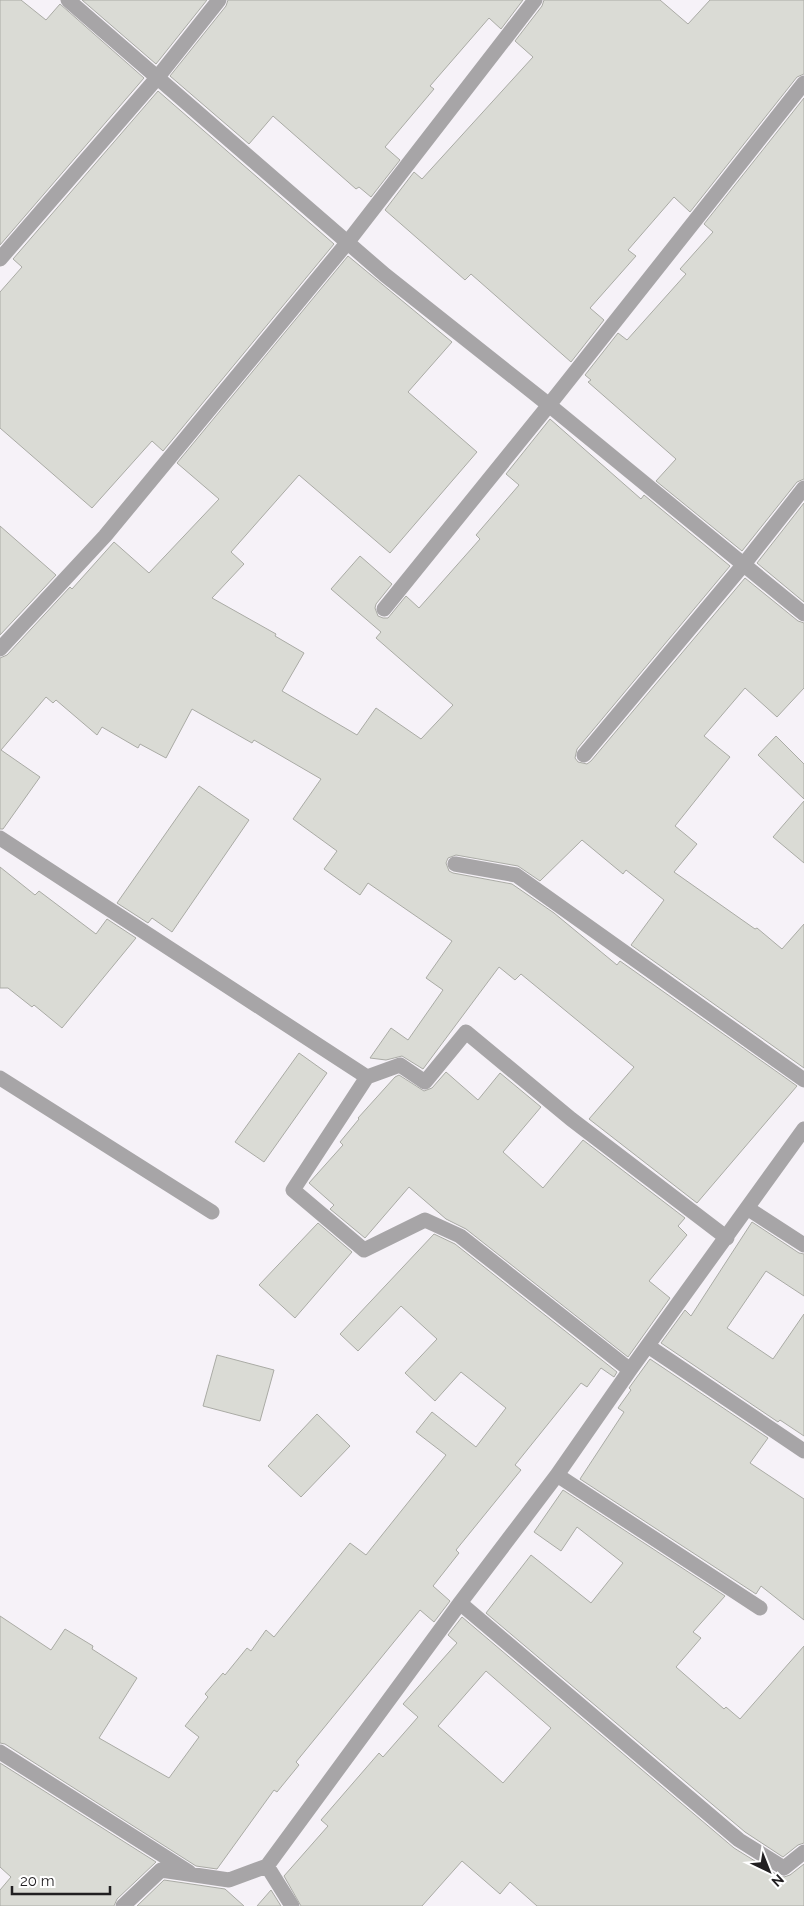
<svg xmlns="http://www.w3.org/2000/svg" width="804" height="1906" font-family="Raleway,sans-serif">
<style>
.building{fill:#dadbd5;stroke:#aaaba5;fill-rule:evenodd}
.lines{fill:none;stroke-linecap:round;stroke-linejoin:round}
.minor{stroke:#a7a5a7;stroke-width:15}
</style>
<rect width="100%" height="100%" fill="#f6f2f8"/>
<path class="building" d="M 0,0 L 21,0 L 46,20 L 60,4 L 144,78 L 0,245 Z
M 82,0 L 207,0 L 156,64 Z
M 228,0 L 523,0 L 501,29 L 489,18 L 430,86 L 434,89 L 385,147 L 400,160 L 371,197 L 359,187 L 356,189 L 273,116 L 249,144 L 170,76 L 226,6 Z
M 544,0 L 660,0 L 688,24 L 710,0 L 804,0 L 804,74 L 797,77 L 690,212 L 674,197 L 628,250 L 636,256 L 590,308 L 604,320 L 571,362 L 471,274 L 465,280 L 385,210 L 414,172 L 422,179 L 533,57 L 515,41 L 542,6 Z
M 158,91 L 334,244 L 163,451 L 152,441 L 92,508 L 0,428 L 0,292 L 22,267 L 13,259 Z
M 804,98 L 804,479 L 797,482 L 742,551 L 656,481 L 676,459 L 588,382 L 591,380 L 585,375 L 618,333 L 627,340 L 686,274 L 680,269 L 713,232 L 704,224 Z
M 348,256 L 452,342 L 408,392 L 477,452 L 390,553 L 299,475 L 231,552 L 244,564 L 212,598 L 276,634 L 275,636 L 304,653 L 282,691 L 357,735 L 376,708 L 421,739 L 453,705 L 376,638 L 381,632 L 331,589 L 360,556 L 392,584 L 376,604 L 375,608 L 378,616 L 383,618 L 388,618 L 406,596 L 419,608 L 480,539 L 476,535 L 519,485 L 506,474 L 550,419 L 641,499 L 644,495 L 730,566 L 577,749 L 575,758 L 578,762 L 587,764 L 591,761 L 745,578 L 798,621 L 804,623 L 804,688 L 777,717 L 745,688 L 704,736 L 730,757 L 675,826 L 697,844 L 674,872 L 755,929 L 757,928 L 782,949 L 804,924 L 804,1068 L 631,945 L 664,900 L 626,870 L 623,874 L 582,840 L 540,881 L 518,866 L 456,855 L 448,858 L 446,863 L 449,871 L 453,873 L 512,884 L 554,913 L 617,965 L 620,961 L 797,1086 L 697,1203 L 589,1119 L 634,1067 L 521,974 L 515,980 L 499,967 L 423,1069 L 402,1056 L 386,1060 L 370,1058 L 391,1028 L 408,1040 L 443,990 L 426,978 L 452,941 L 368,883 L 360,895 L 324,869 L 337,851 L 293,819 L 321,779 L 254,740 L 252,743 L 192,709 L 166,758 L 140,744 L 138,748 L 102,727 L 97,735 L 56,700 L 53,703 L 46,697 L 1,750 L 40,777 L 3,829 L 0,829 L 0,658 L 7,655 L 70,587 L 72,589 L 114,542 L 149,573 L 219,499 L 177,463 Z
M 804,503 L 804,602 L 757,563 Z
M 0,526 L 56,575 L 0,635 Z
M 776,736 L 804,764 L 804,799 L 758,755 Z
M 199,786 L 249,820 L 172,932 L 152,918 L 148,923 L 117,903 Z
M 804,801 L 804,863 L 773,837 Z
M 0,867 L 35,895 L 39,891 L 96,934 L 107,919 L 136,938 L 62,1028 L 34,1005 L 32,1007 L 8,988 L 0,988 Z
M 299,1053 L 327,1073 L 264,1162 L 235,1142 Z
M 446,1072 L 478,1100 L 500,1073 L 541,1107 L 503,1152 L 543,1188 L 583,1140 L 685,1218 L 678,1226 L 687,1235 L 649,1281 L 670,1298 L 628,1357 L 466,1229 L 446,1219 L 409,1187 L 365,1238 L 330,1209 L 334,1205 L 309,1183 L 343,1145 L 340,1142 L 359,1119 L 358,1118 L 395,1077 L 399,1075 L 424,1091 L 432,1088 Z
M 752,1222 L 799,1253 L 804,1254 L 804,1296 L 766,1271 L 727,1328 L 773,1359 L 804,1314 L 804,1436 L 780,1420 L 778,1422 L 661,1343 L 685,1310 L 691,1316 Z
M 318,1223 L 352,1252 L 295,1318 L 259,1285 Z
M 434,1234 L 455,1244 L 617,1372 L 614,1377 L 601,1368 L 587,1387 L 581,1383 L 515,1465 L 521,1470 L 456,1550 L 459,1553 L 433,1586 L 450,1601 L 434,1622 L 420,1610 L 296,1762 L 299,1765 L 277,1792 L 274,1790 L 217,1869 L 196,1866 L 5,1744 L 0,1743 L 0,1616 L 51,1650 L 65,1629 L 93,1646 L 92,1649 L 137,1678 L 99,1738 L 169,1778 L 199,1737 L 185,1726 L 208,1697 L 205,1694 L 223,1673 L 225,1675 L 247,1648 L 251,1651 L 266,1630 L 274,1637 L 350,1543 L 366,1555 L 446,1455 L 416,1432 L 432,1412 L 476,1447 L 506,1408 L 461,1372 L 435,1401 L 405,1373 L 437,1339 L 401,1306 L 358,1351 L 340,1334 Z
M 217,1355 L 274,1370 L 260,1421 L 203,1406 Z
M 650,1359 L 768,1438 L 750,1463 L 804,1499 L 804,1620 L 761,1586 L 756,1594 L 580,1479 L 624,1412 L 618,1408 L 631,1390 L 629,1388 Z
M 317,1414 L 350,1446 L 301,1497 L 268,1466 Z
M 563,1490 L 725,1596 L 693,1632 L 701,1638 L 676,1667 L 724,1709 L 726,1707 L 740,1719 L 804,1646 L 804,1843 L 798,1845 L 783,1857 L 745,1832 L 486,1613 L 531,1555 L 591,1603 L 623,1563 L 577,1527 L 561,1551 L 534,1532 Z
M 462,1617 L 734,1848 L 779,1876 L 784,1877 L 790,1875 L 804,1864 L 804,1906 L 537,1906 L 510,1882 L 500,1894 L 462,1861 L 422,1906 L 301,1906 L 284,1876 L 328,1826 L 321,1820 L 379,1753 L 383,1757 L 418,1717 L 403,1704 L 457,1643 L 448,1635 ZM 486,1671 L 551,1728 L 503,1783 L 438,1726 Z
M 0,1763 L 156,1862 L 117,1899 L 114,1906 L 0,1906 L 0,1890 L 11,1877 L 0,1867 Z
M 164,1880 L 225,1889 L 244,1906 L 137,1906 Z
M 271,1890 L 281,1906 L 257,1906 Z"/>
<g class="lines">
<path class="minor" d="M 68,0 L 385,275 L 549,405 L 804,614
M 0,259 L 157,78 L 219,0
M 384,609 L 549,405 L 804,83
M 0,649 L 105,536 L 347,243 L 535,0
M 584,755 L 744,564 L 804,488
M 0,838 L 367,1077 L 293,1190 L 364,1250 L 425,1220 L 460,1236 L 630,1370
M 455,864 L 516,875 L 804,1080
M 367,1077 L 400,1065 L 425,1082 L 466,1032 L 571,1119 L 727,1238
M 0,1078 L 212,1212
M 747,1208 L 804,1245
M 648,1346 L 804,1451
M 557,1475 L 760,1608
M 460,1603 L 739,1840 L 784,1868 L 804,1852
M 0,1752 L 189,1872
M 267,1866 L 292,1906
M 123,1906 L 161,1870 L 229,1880 L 267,1866 L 460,1603 L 557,1475 L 630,1370 L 804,1129"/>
</g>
<g transform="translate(769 1871) rotate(137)" stroke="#ffffff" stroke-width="4" paint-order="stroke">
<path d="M0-4L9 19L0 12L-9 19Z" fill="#211f21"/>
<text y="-8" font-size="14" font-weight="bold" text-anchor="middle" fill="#211f21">N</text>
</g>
<path d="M12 1886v8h98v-8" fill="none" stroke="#211f21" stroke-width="2.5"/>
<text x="20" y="1886" font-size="15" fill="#211f21" stroke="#ffffff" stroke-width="4" paint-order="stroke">20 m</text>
</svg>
